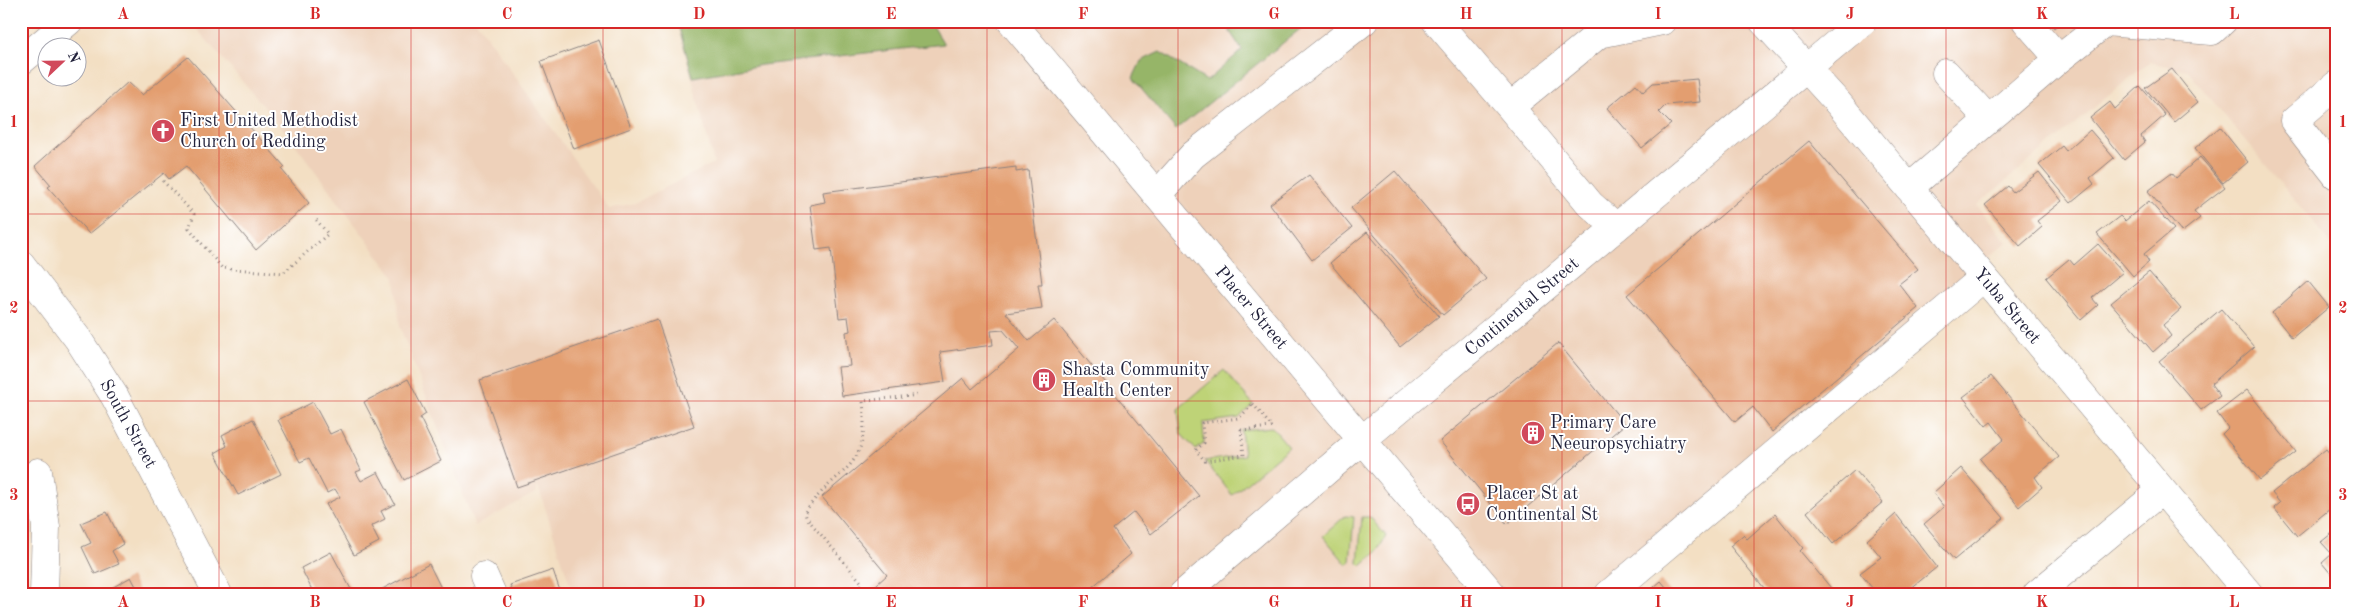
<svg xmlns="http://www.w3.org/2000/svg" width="2357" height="615" font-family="'Old Standard TT',serif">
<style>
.built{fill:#eed1ba}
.green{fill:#bed377;stroke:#707a59}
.forest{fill:#96b568;stroke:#5c6c52}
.building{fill:#e39e6f}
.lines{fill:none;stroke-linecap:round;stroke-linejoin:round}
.minor-casing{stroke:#8a807f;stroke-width:29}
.major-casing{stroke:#8a807f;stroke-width:29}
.path{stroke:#8a807f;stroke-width:3;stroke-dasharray:1 4;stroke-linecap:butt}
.minor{stroke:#fff;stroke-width:28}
.major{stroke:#fff;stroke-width:28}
.grid{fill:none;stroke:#d62828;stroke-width:1;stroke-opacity:0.55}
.labels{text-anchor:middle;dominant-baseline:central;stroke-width:4;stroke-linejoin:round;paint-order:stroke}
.poi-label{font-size:18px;fill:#22223b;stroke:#fff;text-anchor:start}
.street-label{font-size:18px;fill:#22223b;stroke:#fff}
.neatline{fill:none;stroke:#d62828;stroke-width:2}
.grid-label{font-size:16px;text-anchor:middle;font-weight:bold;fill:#d62828}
</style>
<rect width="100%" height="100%" fill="#fff"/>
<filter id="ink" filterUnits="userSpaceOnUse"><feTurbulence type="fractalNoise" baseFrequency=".02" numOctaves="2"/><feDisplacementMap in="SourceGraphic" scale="10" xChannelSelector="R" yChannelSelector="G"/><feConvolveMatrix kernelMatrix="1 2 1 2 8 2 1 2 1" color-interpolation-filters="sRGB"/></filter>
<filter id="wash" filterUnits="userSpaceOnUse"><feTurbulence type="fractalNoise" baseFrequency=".0096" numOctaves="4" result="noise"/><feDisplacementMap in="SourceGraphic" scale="20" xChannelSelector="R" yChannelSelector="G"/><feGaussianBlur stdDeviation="1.12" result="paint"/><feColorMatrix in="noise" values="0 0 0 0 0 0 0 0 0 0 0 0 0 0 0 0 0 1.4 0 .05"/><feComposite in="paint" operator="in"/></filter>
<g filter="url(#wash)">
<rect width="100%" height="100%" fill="#f3dfc3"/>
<path class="built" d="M 190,21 L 476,21 L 609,209 L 635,203 L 714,163 L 677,21 L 2336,21 L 2336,250 L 2187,70 L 2149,62 L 1977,205 L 2007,242 L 1599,594 L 573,594 L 538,486 L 536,487 L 537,492 L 475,526 L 400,327 L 395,278 L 286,132 Z"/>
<path class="green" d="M 1224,370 L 1253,404 L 1239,418 L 1203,423 L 1204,443 L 1196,450 L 1181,434 L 1178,409 Z
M 1272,427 L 1289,447 L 1232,495 L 1205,461 L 1244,455 L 1241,430 Z
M 1345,516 L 1354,517 L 1350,562 L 1347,565 L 1323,536 Z
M 1362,517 L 1370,517 L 1386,536 L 1377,552 L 1361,566 L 1358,563 Z"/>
<path class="forest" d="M 677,21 L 930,21 L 944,44 L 762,65 L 693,77 Z
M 1223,21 L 1310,21 L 1176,130 L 1133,78 L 1141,61 L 1160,52 L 1207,81 L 1242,50 Z"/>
<g id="blocks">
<path class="building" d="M 354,21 L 367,21 L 359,27 Z
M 2048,21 L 2062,21 L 2054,28 Z
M 599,40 L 631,128 L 574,149 L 541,61 Z
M 188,57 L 285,167 L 282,170 L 309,203 L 256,250 L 186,166 L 169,179 L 164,173 L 89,234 L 48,187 L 51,185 L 35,166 L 128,82 L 142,95 Z
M 2172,69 L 2198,102 L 2174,122 L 2145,88 Z
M 1697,79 L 1700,102 L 1666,105 L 1659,112 L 1671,124 L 1642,148 L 1607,108 L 1636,84 L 1643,92 L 1653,83 Z
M 2140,86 L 2165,115 L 2141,136 L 2145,142 L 2124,160 L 2090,118 L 2110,102 L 2115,109 Z
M 2220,127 L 2248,162 L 2223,183 L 2195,148 Z
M 2090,130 L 2114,158 L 2090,178 L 2094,184 L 2071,203 L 2039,165 L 2062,146 L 2066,151 Z
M 1809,141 L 1918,269 L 1899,284 L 1918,308 L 1772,432 L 1753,407 L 1735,422 L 1627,295 Z
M 2200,157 L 2225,187 L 2194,211 L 2200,218 L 2182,232 L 2148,191 L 2172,173 L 2176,178 Z
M 1016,167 L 1016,172 L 1028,170 L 1042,284 L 1038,284 L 1042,308 L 1006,313 L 1029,341 L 1054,320 L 1199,496 L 1151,534 L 1134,512 L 1113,529 L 1131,554 L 1084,594 L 866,594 L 887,575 L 822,497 L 963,378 L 972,389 L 1019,349 L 1003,330 L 991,331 L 993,345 L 940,352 L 945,382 L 842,396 L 838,367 L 850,366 L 846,332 L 850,331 L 848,317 L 839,318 L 831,248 L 816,250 L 810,205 L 825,202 L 823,192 Z
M 1395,171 L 1486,279 L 1443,315 L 1351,208 Z
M 2039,172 L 2062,201 L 2037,221 L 2042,227 L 2020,246 L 1985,205 L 2008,186 L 2013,192 Z
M 1309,175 L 1352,228 L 1312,260 L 1270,204 Z
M 2149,201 L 2174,229 L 2144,254 L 2149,262 L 2133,276 L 2097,234 L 2120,216 L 2125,221 Z
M 1367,232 L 1439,316 L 1400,347 L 1330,263 Z
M 2098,244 L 2123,272 L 2092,298 L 2098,305 L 2081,320 L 2046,278 L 2069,259 L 2074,265 Z
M 2149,272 L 2181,309 L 2163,325 L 2171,336 L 2153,352 L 2111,303 Z
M 2308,281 L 2329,307 L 2292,338 L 2272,313 Z
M 2221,309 L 2254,347 L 2211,384 L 2220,396 L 2201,410 L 2159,361 Z
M 657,319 L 694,426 L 517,487 L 480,380 Z
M 1558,343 L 1625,424 L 1507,524 L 1440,441 Z
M 1991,376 L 2059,457 L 2035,477 L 2042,487 L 2019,507 L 1980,459 L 2004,439 L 1991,422 L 1986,426 L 1963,397 Z
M 408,379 L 426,414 L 420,418 L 441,461 L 404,480 L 364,402 Z
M 2247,390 L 2296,452 L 2260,480 L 2222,434 L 2228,428 L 2217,413 Z
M 313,402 L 330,434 L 341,429 L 361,470 L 356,472 L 361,481 L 378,472 L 395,504 L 381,511 L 385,519 L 371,526 L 379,542 L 354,555 L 326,504 L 340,497 L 335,489 L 327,493 L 309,458 L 300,462 L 278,420 Z
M 253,419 L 281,474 L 238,495 L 215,453 L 227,446 L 222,435 Z
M 2326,449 L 2336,461 L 2336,504 L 2297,536 L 2274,508 L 2280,503 L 2272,493 Z
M 1961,468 L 2004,518 L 1954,560 L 1924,524 L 1944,507 L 1933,493 Z
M 1855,470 L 1883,502 L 1833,544 L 1807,512 Z
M 107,512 L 123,544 L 112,551 L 119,564 L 95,574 L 82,547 L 91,543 L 81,523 Z
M 1775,514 L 1803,548 L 1800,551 L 1836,594 L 1769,594 L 1730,546 L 1743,535 L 1747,539 Z
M 1896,514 L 1937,567 L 1904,594 L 1877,594 L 1860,573 L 1881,557 L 1867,540 Z
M 2336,530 L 2336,580 L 2322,563 L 2332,554 L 2321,542 Z
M 331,552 L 353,593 L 314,594 L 301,568 Z
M 429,564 L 444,594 L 373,594 Z
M 553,570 L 561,594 L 513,594 L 510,585 Z
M 131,577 L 140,594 L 101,594 Z
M 1661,581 L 1672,594 L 1646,594 Z"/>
</g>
</g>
<g filter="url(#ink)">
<use href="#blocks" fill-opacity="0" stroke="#8a807f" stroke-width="1"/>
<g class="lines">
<g class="minor-casing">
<path id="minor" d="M 1436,21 L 1510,107
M 1763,21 L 1838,103 L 2249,594
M 2026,21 L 2059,59
M 21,61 L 69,21
M 1946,73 L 1988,119
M 2336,85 L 2294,121 L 2336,175
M 1909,188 L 2059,59 L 2106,22 L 2212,31 L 2223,21
M 1157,195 L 1193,155 L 1364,21
M 1616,227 L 1590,204 L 1510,107 L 1599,34 L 1662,21
M 21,264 L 78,339 L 115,397 L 218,594
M 38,472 L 46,527 L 44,594
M 484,576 L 492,594
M 1183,594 L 1362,440 L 1492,594
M 1609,594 L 1983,278
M 2037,594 L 2162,490"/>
</g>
<g class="major-casing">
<path id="major" d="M 1011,21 L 1362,440 L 1863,21"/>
</g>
<path class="path" d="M 163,181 L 194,214 L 189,228 L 222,268 L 283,273 L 328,234 L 314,217
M 1253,404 L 1272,427 L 1241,430 L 1244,455 L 1205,461 L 1196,450 L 1204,443 L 1202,423 L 1239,418 Z
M 848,594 L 862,583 L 806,517 L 805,512 C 839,463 870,474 863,401 L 920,395"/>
<use href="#minor" class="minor"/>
<use href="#major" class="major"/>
</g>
</g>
<path class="grid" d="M 219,21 L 219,594M 411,21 L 411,594M 603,21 L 603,594M 795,21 L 795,594M 987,21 L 987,594M 1178,21 L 1178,594M 1370,21 L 1370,594M 1562,21 L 1562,594M 1754,21 L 1754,594M 1946,21 L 1946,594M 2138,21 L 2138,594M 21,214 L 2336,214M 21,401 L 2336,401"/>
<defs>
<g id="church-disc" transform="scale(1.25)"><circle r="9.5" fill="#d1495b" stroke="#fff"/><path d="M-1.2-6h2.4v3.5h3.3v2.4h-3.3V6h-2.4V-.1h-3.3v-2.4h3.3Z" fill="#fff"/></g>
<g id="building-disc" transform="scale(1.25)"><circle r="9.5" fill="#d1495b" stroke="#fff"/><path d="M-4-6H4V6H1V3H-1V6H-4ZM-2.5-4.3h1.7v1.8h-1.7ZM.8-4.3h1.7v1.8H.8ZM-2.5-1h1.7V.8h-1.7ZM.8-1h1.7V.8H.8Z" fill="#fff"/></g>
<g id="bus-disc" transform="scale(1.25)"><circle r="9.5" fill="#d1495b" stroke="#fff"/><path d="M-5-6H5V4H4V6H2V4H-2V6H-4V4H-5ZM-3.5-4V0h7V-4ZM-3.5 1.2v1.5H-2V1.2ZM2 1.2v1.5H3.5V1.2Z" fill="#fff"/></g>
</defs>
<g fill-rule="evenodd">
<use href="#church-disc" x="163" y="131"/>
<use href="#building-disc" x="1044" y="380"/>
<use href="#building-disc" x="1533" y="433"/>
<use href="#bus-disc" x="1468" y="504"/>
</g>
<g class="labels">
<g class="poi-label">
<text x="180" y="121">First United Methodist<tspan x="180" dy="21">Church of Redding</tspan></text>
<text x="1062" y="370">Shasta Community<tspan x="1062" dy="21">Health Center</tspan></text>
<text x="1550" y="423">Primary Care<tspan x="1550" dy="21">Neeuropsychiatry</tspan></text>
<text x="1486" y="494">Placer St at<tspan x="1486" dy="21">Continental St</tspan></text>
</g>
<g class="street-label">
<text transform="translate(2007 306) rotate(50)">Yuba Street</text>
<text transform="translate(1522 307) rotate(-40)">Continental Street</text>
<text transform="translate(1251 308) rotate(50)">Placer Street</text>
<text transform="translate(128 424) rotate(61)">South Street</text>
</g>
</g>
<rect width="2357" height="615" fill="none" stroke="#fff" stroke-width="55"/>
<g transform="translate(62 62) rotate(68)"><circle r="24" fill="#ffffff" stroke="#a7a7b1"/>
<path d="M0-4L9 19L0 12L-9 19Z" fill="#d1495b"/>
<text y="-8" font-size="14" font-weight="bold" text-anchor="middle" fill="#22223b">N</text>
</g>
<rect x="28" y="28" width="2302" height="560" class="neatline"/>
<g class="grid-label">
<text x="123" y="19">A</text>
<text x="315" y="19">B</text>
<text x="507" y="19">C</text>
<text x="699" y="19">D</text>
<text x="891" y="19">E</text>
<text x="1083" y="19">F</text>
<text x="1274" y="19">G</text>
<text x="1466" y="19">H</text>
<text x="1658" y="19">I</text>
<text x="1850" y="19">J</text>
<text x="2042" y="19">K</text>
<text x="2234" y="19">L</text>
<text x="14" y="127">1</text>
<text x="2343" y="127">1</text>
<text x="14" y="313">2</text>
<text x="2343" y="313">2</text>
<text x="14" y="500">3</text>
<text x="2343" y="500">3</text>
<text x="123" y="607">A</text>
<text x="315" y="607">B</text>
<text x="507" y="607">C</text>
<text x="699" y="607">D</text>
<text x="891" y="607">E</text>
<text x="1083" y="607">F</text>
<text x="1274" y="607">G</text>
<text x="1466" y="607">H</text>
<text x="1658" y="607">I</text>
<text x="1850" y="607">J</text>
<text x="2042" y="607">K</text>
<text x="2234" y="607">L</text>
</g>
</svg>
